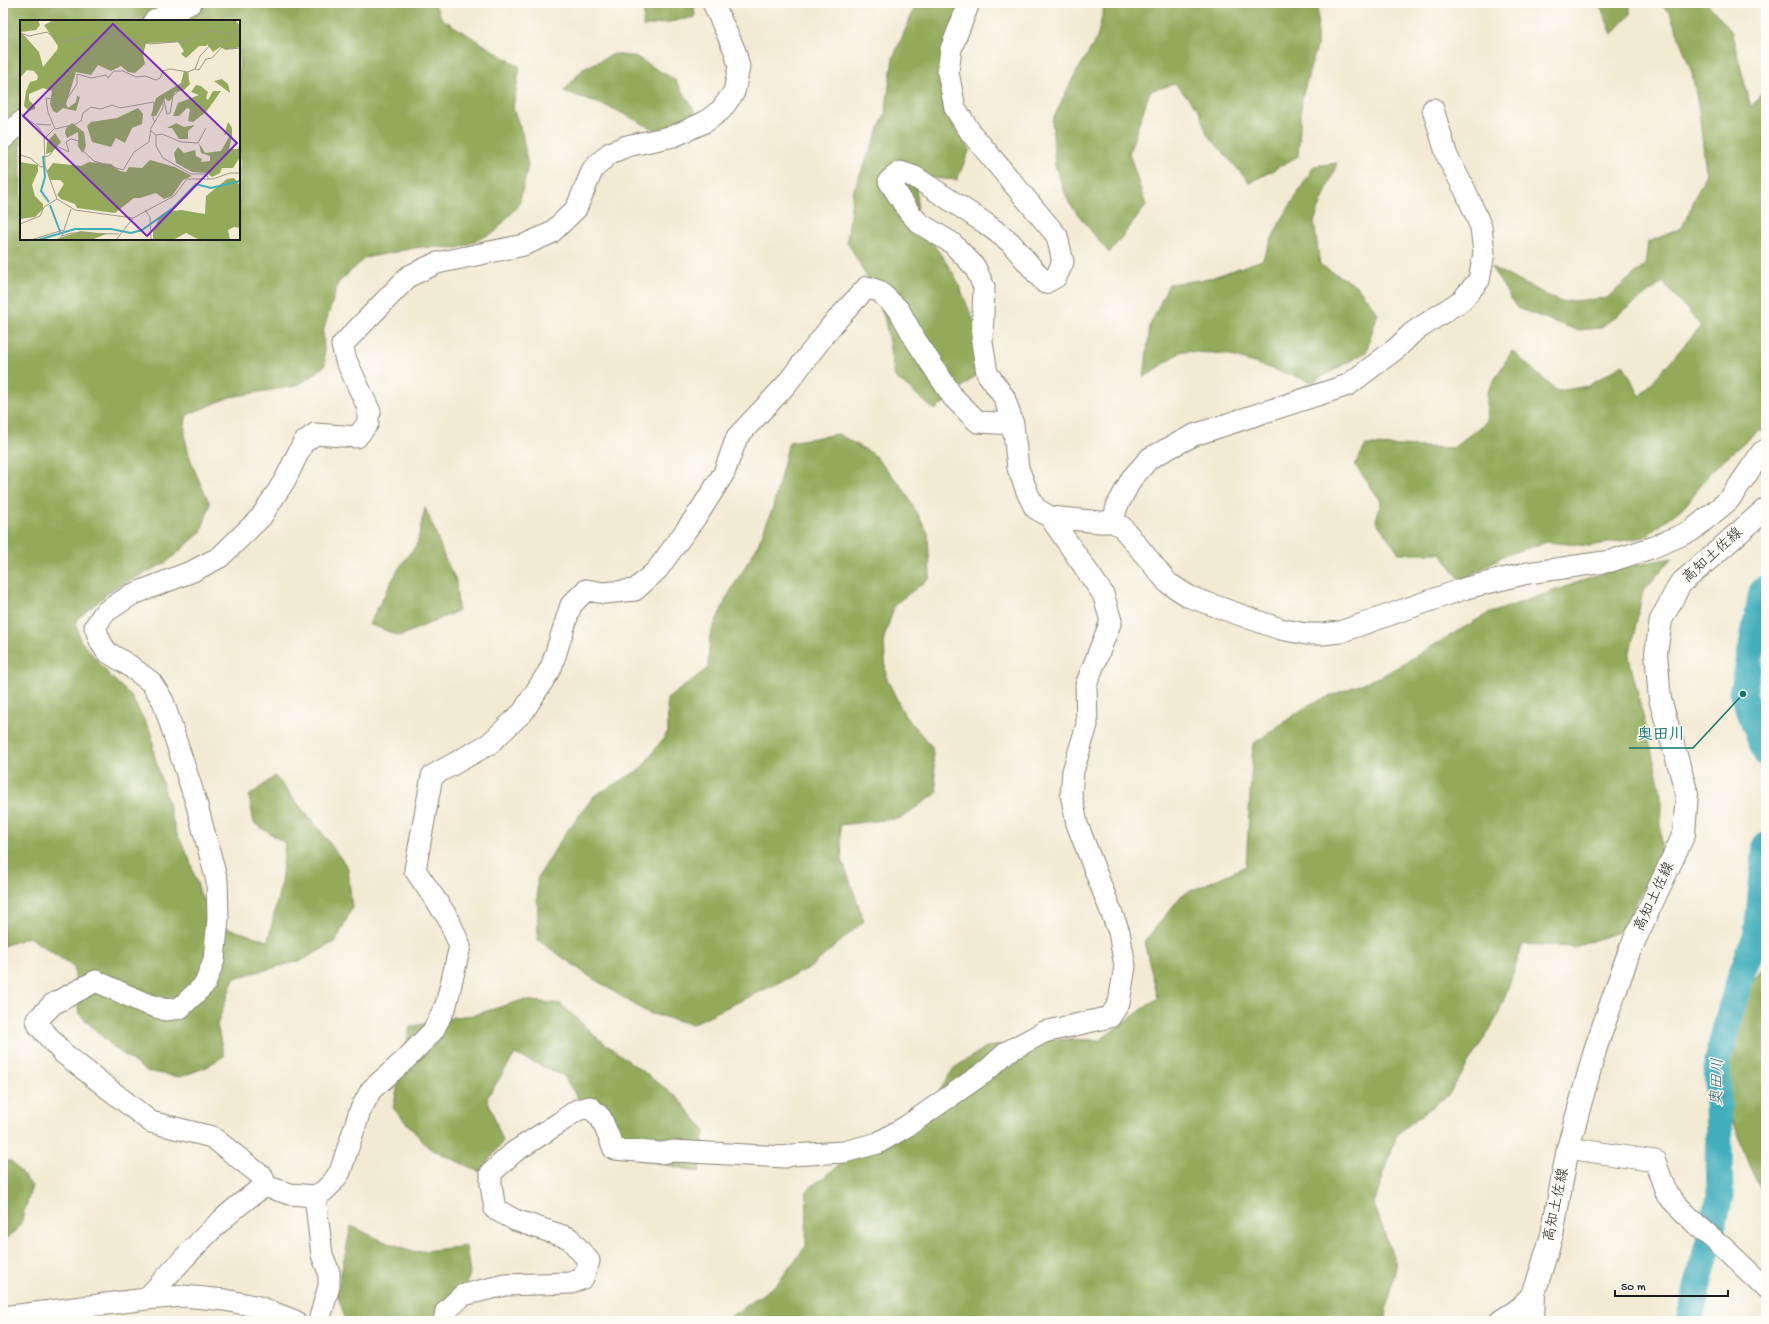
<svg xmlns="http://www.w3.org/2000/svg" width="1769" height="1324" font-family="'Gochi Hand','Klee One',sans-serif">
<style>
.forest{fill:#92aa5a;stroke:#57633b;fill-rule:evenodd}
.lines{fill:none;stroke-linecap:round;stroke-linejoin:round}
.river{stroke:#3faebc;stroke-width:27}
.minor-casing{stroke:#888378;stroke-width:23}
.major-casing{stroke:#888378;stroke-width:24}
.minor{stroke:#fff;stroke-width:21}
.major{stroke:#fff;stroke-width:22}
.labels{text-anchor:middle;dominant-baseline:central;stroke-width:3;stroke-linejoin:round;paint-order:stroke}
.street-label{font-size:15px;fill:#1c1c1c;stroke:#fdfcf7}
.water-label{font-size:16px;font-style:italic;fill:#2c5e64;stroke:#fdfcf7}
.inset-river{fill:none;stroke:#3faebc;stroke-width:2}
.inset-road{fill:none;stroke:#9d988a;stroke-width:1}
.view{fill:#7b2cbf;fill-opacity:0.15;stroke:#7b2cbf;stroke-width:2}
.inset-edge{fill:none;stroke:#1c1c1c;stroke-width:2}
.leader{fill:none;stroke:#0f766e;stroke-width:1.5}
.callout-dot{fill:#0f766e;stroke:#fdfcf7;stroke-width:1.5}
.callout-label{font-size:16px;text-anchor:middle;font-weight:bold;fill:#0f766e;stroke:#fdfcf7;stroke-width:3;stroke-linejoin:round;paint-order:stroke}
</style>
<rect width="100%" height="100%" fill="#fdfcf7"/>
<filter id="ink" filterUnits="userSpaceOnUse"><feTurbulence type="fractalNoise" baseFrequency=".025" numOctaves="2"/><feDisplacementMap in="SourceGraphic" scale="8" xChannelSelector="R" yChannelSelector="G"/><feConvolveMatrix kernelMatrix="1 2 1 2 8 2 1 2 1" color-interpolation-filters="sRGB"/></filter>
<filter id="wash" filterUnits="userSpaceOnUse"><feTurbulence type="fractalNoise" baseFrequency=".012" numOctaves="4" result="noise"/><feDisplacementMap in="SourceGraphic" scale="16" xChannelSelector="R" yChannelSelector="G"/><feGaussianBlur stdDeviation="0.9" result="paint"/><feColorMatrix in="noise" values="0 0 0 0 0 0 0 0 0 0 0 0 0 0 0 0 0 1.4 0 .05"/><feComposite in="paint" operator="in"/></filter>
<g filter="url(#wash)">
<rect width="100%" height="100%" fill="#f3ead3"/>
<path class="forest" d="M 3,3 L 434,3 L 442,19 L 520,67 L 513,108 L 522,133 L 528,166 L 519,204 L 495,232 L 459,248 L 420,247 L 365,258 L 338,283 L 323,332 L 325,365 L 310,378 L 295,386 L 230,397 L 187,415 C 178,442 199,480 210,504 L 201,532 L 167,562 L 113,589 L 76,620 L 80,640 L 110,676 L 130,695 L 152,734 L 154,754 L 176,832 L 189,858 L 201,896 L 224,927 L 268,941 L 281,884 L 285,843 L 254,823 L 249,796 L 275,776 L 322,833 L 348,868 L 352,908 L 336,941 L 303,960 L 234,978 L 217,1025 L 224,1056 L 204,1068 L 180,1077 L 146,1071 L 111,1045 L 79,1014 L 74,967 L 29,937 L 3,946 ZM 21,21 L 239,21 L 239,239 L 21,239 Z
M 644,3 L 694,3 L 695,17 L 643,27 Z
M 917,3 L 982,3 L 971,14 L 941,63 L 945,112 L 970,149 L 957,180 L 916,177 L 918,221 L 955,276 L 975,324 L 979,373 L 935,410 L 895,377 L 885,320 L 873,288 L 847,241 L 853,192 L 885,114 L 893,58 Z
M 1105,3 L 1318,3 L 1317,46 L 1302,97 L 1298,156 L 1250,183 L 1207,134 L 1199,110 L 1175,84 L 1150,91 L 1129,153 L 1146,206 L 1109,253 L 1069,203 L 1055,166 L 1052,121 L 1071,82 L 1097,38 Z
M 1599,3 L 1630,3 L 1630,15 L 1612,34 Z
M 1659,3 L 1707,3 L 1731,31 L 1751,107 L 1766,88 L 1766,430 L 1758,430 L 1711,471 L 1686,505 L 1645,537 L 1590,546 L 1547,542 L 1503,556 L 1461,581 L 1441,553 L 1399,553 L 1376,521 L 1381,501 L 1355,465 L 1366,445 L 1453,448 L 1487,421 L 1487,392 L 1512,351 L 1557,391 L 1588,386 L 1623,364 L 1640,396 L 1701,326 L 1663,282 L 1600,328 L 1577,330 L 1517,308 L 1491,267 L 1561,302 L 1607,298 L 1645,265 L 1648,242 L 1682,228 L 1706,173 L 1699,110 L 1692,73 L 1670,13 Z
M 614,54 L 636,57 L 675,80 L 695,111 L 692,131 L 659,132 L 612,108 L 564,91 L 583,69 Z
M 1337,163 L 1314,222 L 1320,265 L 1357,286 L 1378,313 L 1366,352 L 1313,382 L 1226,354 L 1182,351 L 1144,378 L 1150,325 L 1169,284 L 1208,279 L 1262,260 L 1279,224 L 1314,166 Z
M 838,434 L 873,454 L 903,488 L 928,533 L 930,578 L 895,604 L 884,638 L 886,677 L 905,716 L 932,747 L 937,793 L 901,818 L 840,825 L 842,859 L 864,921 L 811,967 L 692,1024 L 648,1013 L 589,976 L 538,940 L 537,879 L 564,835 L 594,796 L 641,769 L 668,732 L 667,699 L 708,668 L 710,635 L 727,597 L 758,545 L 773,507 L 789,442 Z
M 425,508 L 435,531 L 445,559 L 456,580 L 458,611 L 400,636 L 369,624 L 399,568 L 417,544 Z
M 1672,558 L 1643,591 L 1629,657 L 1661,791 L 1661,852 L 1623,930 L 1575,947 L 1523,944 L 1498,1016 L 1449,1094 L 1397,1134 L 1374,1204 L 1396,1265 L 1385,1321 L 724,1321 L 777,1284 L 806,1246 L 807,1190 L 847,1159 L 926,1112 L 954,1068 L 986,1047 L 1041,1039 L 1100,1040 L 1158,998 L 1144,942 L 1182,895 L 1246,866 L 1253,744 L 1310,704 L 1384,675 L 1485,615 L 1619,568 Z
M 1766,966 L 1766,1199 L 1747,1159 L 1719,1087 L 1732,1011 L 1753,980 Z
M 523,1000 L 561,1004 L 595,1036 L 677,1097 L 705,1131 L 699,1172 L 639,1159 L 595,1127 L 564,1076 L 515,1054 L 487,1098 L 503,1141 L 480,1172 L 429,1148 L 393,1108 L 410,1027 L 454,1017 L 474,1015 Z
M 3,1161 L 11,1161 L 32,1186 L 20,1226 L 3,1242 Z
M 351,1226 L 383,1241 L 416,1252 L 466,1246 L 470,1274 L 452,1321 L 346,1321 L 337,1293 Z"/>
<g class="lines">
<path class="river" d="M 1766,588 L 1762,592 L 1743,694 L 1766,753
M 1689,1321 L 1720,1196 L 1717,1061 L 1732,1005 L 1742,972 L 1757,934 L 1766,845"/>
</g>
</g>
<g filter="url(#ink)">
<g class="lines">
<g class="minor-casing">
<path id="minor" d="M 154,21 L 191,3
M 3,139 L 21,122
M 1050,517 L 1100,522 L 1113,522 L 1122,527 L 1168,583 L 1190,597 L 1280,629 L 1306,634 L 1323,634 L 1340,632 L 1466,588 L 1528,573 L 1611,561 L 1651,548 L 1691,531 L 1729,500 L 1762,452 L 1766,450
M 1113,522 L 1117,506 L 1132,478 L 1150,458 L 1194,435 L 1348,385 L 1397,348 L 1412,333 L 1462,300 L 1479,280 L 1484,253 L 1481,227 L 1466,192 L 1447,156 L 1433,109
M 1568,1148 L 1655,1161 L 1667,1195 L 1697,1225 L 1725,1249 L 1766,1288
M 265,1186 L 263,1177 L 212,1137 L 151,1122 L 63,1053 L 39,1026 L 37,1020 L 53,1004 L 96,981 L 144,1003 L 166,1010 L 180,1008 L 205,984 L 214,960 L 218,919 L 217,881 L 196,802 L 163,701 L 151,682 L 127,664 L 107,652 L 101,643 L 95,627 L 104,613 L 131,595 L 193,571 L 220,557 L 261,517 L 285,480 L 303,443 L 315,434 L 357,437 L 368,423 L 368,414 L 370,412 L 346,360 L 342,345 L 409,276 L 437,263 L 524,245 L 551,233 L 576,209 L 593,169 L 610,153 L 627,146 L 674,136 L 705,122 L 721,110 L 734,92 L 739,67 L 735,51 L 713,3
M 265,1186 L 290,1194 L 315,1196 L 324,1191 L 332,1183 L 340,1172 L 360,1111 L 371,1090 L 406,1059 L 433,1031 L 446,1005 L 460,946 L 448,918 L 415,870 L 432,776 L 489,744 L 523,712 L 551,668 L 571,605 L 586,590 L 604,593 L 635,590 L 657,570 L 700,511 L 724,473 L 737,437 L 785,386 L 832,325 L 867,287 L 879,291 L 899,310 L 915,339 L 953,397 L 978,422 L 1013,424
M 315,1196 L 322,1255 L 329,1272 L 329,1286 L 319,1321
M 146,1299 C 184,1259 219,1216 265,1186
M 3,1317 L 146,1299 L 184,1296 L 225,1300 L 259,1307 L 295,1321
M 444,1321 L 446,1311 L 463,1295 L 505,1285 L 571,1283 L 583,1278 L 589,1261 L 569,1238 L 515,1220 L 495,1209 L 491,1185 L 491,1173 L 514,1152 L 559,1123 L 577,1110 L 590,1107 L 601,1118 L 614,1149 L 661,1153 L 673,1151 L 785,1157 L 791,1155 L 844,1152 L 878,1143 L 907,1126 L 985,1072 L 1007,1052 L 1044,1032 L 1110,1017 L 1119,1003 L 1125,966 L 1119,932 L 1077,824 L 1071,794 L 1073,771 L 1087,725 L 1086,685 L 1111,621 L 1103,594 L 1050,517 L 1035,508 L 1028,494 L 1018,468 L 1013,424 L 1004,397 L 987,373 L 982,342 L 984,287 L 975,267 L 952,243 L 919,223 L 909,212 L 889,181 L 900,172 L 915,177 L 985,223 L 1010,242 L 1045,283 L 1056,277 L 1063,262 L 1057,236 L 971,133 L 955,108 L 948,72 L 951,49 L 969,3
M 1500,1321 L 1517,1310 L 1534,1293"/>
</g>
<g class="major-casing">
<path id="major" d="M 1533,1321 L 1534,1293 L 1552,1235 L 1568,1148 L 1596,1047 L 1629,952 L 1684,834 L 1687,794 L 1660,699 L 1656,653 L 1661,620 L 1680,584 L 1766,509"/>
</g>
<use href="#minor" class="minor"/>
<use href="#major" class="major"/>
</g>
</g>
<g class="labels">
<g class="street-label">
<text transform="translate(1713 556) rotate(-42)">高知土佐線</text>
<text transform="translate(1655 897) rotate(-65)">高知土佐線</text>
<text transform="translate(1557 1205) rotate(-78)">高知土佐線</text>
</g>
<g class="water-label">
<text transform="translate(1719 1082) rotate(-88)">奥田川</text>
</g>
</g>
<g transform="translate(20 20)">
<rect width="220" height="220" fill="#f3ead3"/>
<path d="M 0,0 L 18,0 L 20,5 L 16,10 L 1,12 L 19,32 L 23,47 L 37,30 L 38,26 L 24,5 L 34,0 L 215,0 L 220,6 L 220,27 L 206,30 L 200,27 L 193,32 L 187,24 L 186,26 L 179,26 L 166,38 L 161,34 L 164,31 L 158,22 L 126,23 L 123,35 L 125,44 L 115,53 L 108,52 L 101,46 L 91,51 L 78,45 L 71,55 L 56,52 L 46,84 L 48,88 L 56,82 L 57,76 L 60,77 L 56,91 L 43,88 L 37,93 L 33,91 L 30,84 L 32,71 L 23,68 L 9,74 L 9,80 L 15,86 L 15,89 L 9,91 L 4,86 L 6,71 L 10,62 L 17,60 L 18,56 L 14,51 L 7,50 L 0,58 ZM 164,51 L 167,52 L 170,64 L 164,70 L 155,72 L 151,80 L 148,81 L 145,78 L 136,96 L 131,96 L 136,78 L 161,63 ZM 202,59 L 208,64 L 210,73 L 194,61 ZM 176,65 L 181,66 L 188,72 L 186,78 L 188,80 L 193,71 L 201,71 L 186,92 L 173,102 L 168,101 L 170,89 L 167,88 L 159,96 L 153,96 L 158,83 L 179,75 L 171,72 ZM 118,88 L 123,94 L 122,104 L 112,108 L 105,123 L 96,118 L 91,127 L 72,122 L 67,106 L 71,102 L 97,98 ZM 208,102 L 212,108 L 212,116 L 209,129 L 218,129 L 220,123 L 220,137 L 213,148 L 202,148 L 200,153 L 192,157 L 187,153 L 172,152 L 156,143 L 154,133 L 158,127 L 164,133 L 175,130 L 176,136 L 182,139 L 181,142 L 190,141 L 190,136 L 181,133 L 179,123 L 185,133 L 201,131 L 209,117 L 208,113 L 204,115 ZM 52,103 L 64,112 L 66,126 L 63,133 L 59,128 L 58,112 L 47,118 L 45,113 L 46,108 ZM 156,103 L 164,107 L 175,105 L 168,111 L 168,119 L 159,119 L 152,108 L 147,108 ZM 35,113 L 41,122 L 32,132 L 26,134 L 27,122 ZM 130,140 L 155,147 L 172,156 L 163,160 L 152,176 L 144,179 L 136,173 L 120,178 L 114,178 L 95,193 L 57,188 L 55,184 L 41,179 L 37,175 L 44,164 L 40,160 L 30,160 L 27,151 L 33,143 L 61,146 L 69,142 L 91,144 L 100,151 L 106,152 L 109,147 L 122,148 ZM 0,142 L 18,145 L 18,151 L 12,165 L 15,176 L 23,184 L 23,189 L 15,197 L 0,199 ZM 214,158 L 220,166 L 220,208 L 214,207 L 208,210 L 210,220 L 180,220 L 166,213 L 153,220 L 133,220 L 133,212 L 140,196 L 146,192 L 161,190 L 185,194 L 186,176 L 207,159 ZM 61,211 L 86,214 L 71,220 L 33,220 Z" fill="#92aa5a"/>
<path class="inset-river" d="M 23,136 L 25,157 L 21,171 L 29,182M 30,185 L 41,214M 18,220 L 55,209 L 91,209 L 111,213 L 122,210 L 153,188 L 176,164 L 191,168 L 220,161"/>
<path class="inset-road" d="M 0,13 L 9,16 L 27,12 L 39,22 L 92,14 L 130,24 L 166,21 L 189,11 L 211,13 L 220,10M 175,49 L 180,36 L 193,22 L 211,20 L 220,13M 0,93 L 18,107 L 24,116 L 25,146 L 37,179 L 55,190 L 113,198M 135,102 L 133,99 L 134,82 L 100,88 L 92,85 L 81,89 L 71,87 L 63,93 L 61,101 L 56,104 L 35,109 L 28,92 L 26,78 L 33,79 L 37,86 L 43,85 L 57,64 L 57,54 L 71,58 L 86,55 L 88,58 L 94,51 L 103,51 L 116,57 L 125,56 L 136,60 L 140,58 L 143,51 L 150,49 L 168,52 L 175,49 L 179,50 L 186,39 L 192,38 L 202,27 L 211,29 L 220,28M 16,104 L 31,105M 131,111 L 136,115 L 136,126 L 143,138 L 171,154 L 186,154 L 189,159M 136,115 L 142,114 L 161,122 L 178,123 L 186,108M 25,118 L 34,109M 0,135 L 10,138 L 21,147 L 25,146M 25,137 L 30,135 L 36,126 L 49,132 L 46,122 L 51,119 L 59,121 L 58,126 L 74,141 L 103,150 L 114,132 L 129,122 L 131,108 L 143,88 L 143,76 L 147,94 L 150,93 L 153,76 L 162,68 L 168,58 L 168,52M 125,190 L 130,197 L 131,220M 0,204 L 20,196 L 24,187 L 37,179M 42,216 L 52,213 L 99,214M 11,220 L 43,210M 38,220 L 42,216 L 51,189M 96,220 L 113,198 L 154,176 L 167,159 L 193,159 L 210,153 L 220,153"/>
<path class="view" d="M 93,4 L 217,123 L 127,216 L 3,96 Z"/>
<rect width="220" height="220" class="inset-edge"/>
</g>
<path class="leader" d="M1743 694L1693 748H1629"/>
<circle class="callout-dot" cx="1743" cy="694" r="4"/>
<g class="callout-label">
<text x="1661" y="739">奥田川</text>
</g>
<rect width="1769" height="1324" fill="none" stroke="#fdfcf7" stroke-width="16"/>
<path d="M1615 1290v6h113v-6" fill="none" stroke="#1c1c1c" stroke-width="2"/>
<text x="1621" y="1290" font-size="12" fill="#1c1c1c" stroke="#fdfcf7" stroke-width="3" paint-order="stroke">50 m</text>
</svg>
